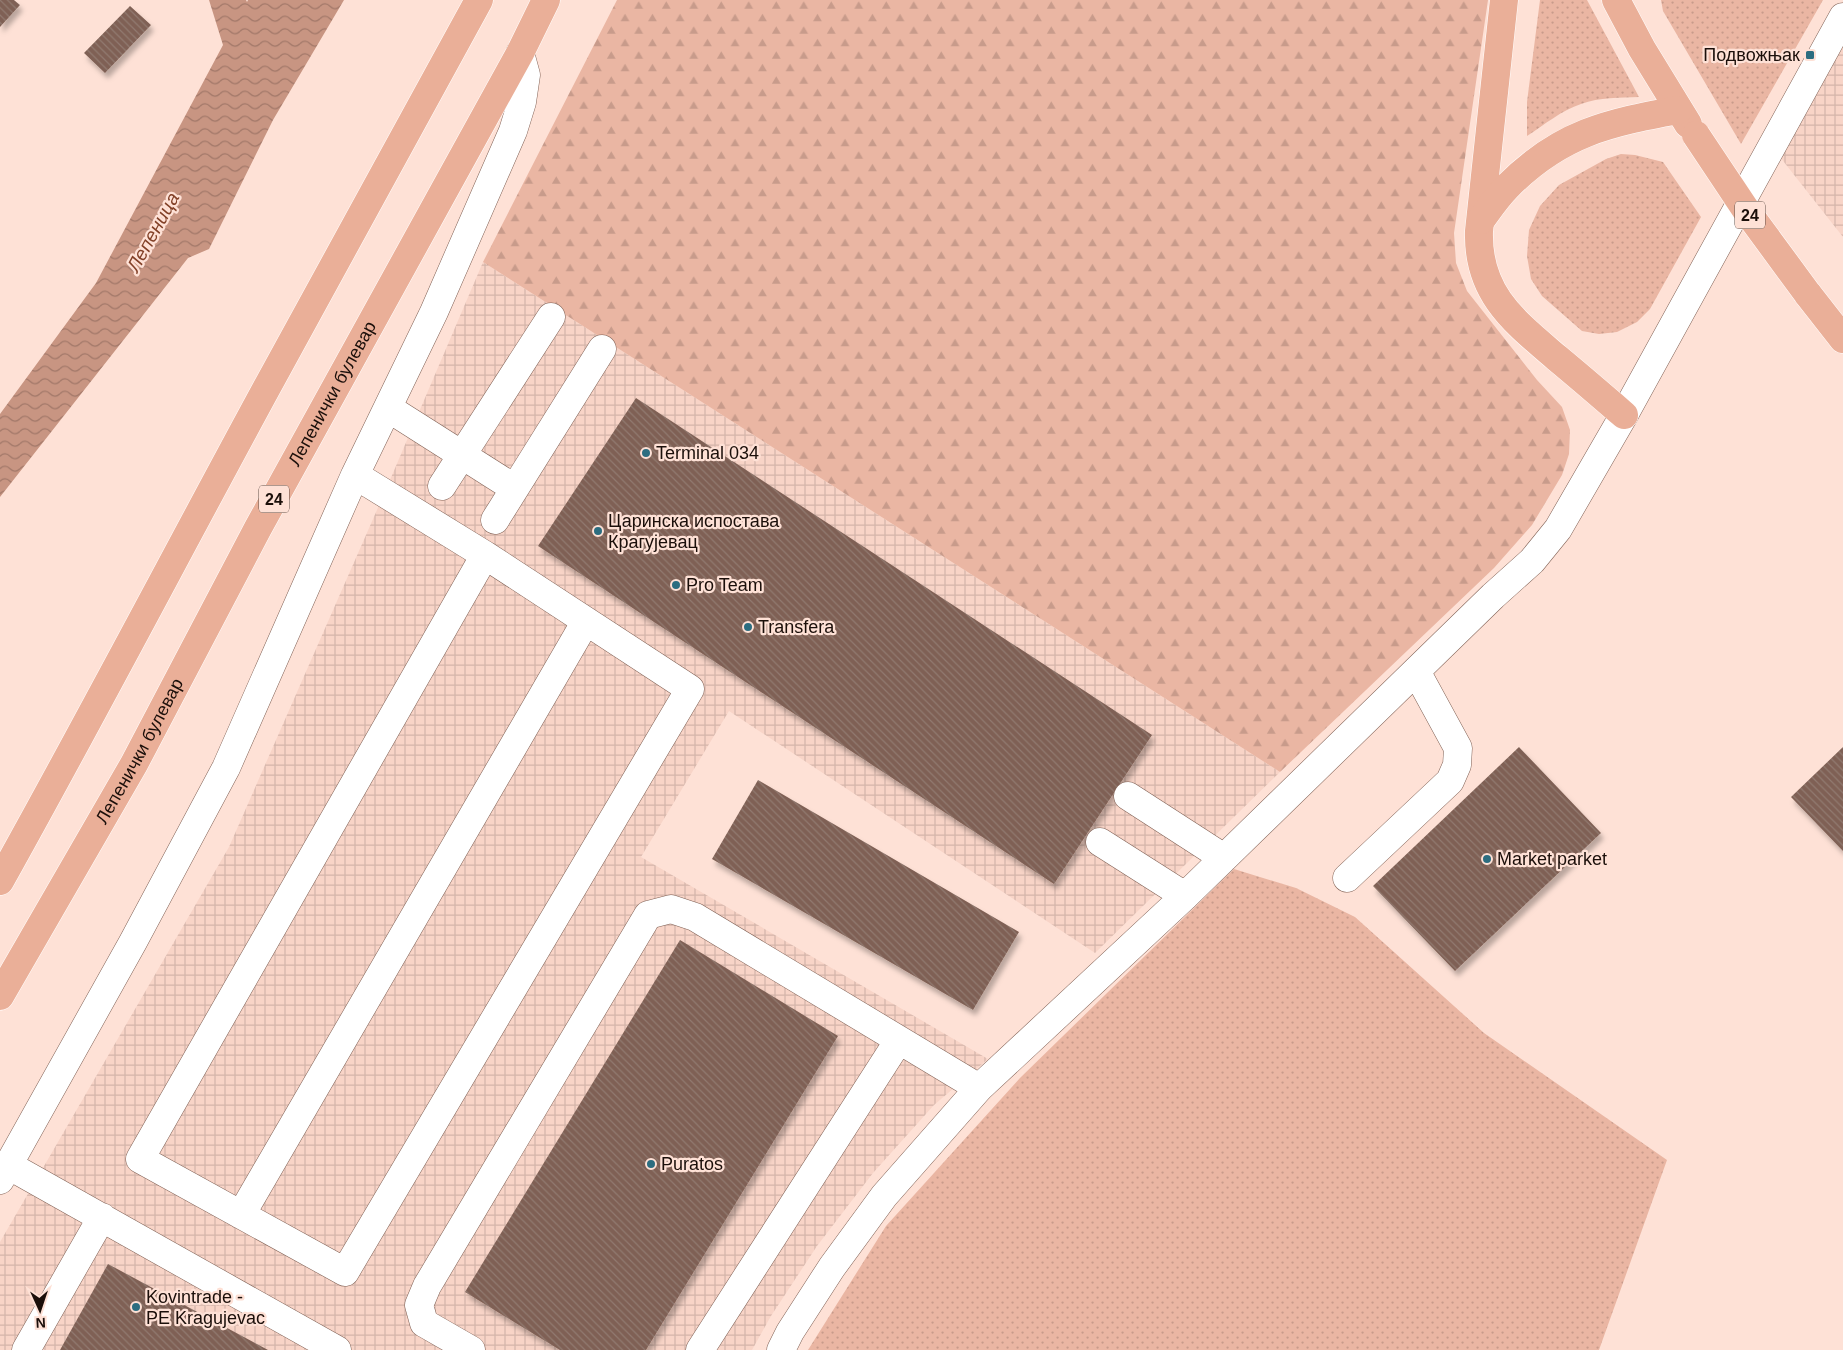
<svg xmlns="http://www.w3.org/2000/svg" width="1843" height="1350" font-family="Arial,sans-serif">
<style>
.industrial{fill:url(#industrial-grid)}
.grass{fill:url(#grass-dots)}
.forest{fill:url(#forest-firs)}
.water{fill:url(#water-waves)}
.building{fill:url(#building-back-hatch);filter:url(#shadow)}
.lines{fill:none;stroke-linecap:round;stroke-linejoin:round}
.minor-casing{stroke:#806155;stroke-width:29}
.major-casing{stroke:#fff;stroke-width:29}
.minor{stroke:#fff;stroke-width:28}
.major{stroke:#eaaf98;stroke-width:28}
.major-bridge-casing{stroke:#fff;stroke-width:29;stroke-linecap:butt}
.major-bridge{stroke:#eaaf98;stroke-width:28}
.poi-dot{fill:#2c6d80;stroke:#fee1d6;stroke-width:2}
.labels{text-anchor:middle;dominant-baseline:central;stroke-width:4.5;stroke-linejoin:round;paint-order:stroke}
.shield{fill:#fee1d6;stroke:#5f4e47;stroke-width:1}
.shield-label{font-size:16px;font-weight:bold;fill:#1b0f0a}
.poi-label{font-size:18px;fill:#1b0f0a;stroke:#fee1d6;text-anchor:start}
.street-label{font-size:18px;fill:#1b0f0a;stroke:#fee1d6}
.water-label{font-size:19px;font-style:italic;fill:#824027;stroke:#fee1d6}
</style>
<defs>
<pattern id="industrial-grid" width="8" height="8" patternUnits="userSpaceOnUse" patternTransform="scale(1.25)"><rect width="8" height="8" fill="#f8d4c7"/><path d="M0 4h8M4 0v8" fill="none" stroke="#d4b5aa"/></pattern>
<pattern id="grass-dots" width="8" height="8" patternUnits="userSpaceOnUse" patternTransform="scale(1.25)"><rect width="8" height="8" fill="#eab6a3"/><path d="M2 2h.1M6 6h.1" fill="none" stroke="#c89b8b" stroke-width="1.8" stroke-linecap="round"/></pattern>
<pattern id="forest-firs" width="22" height="20" patternUnits="userSpaceOnUse" patternTransform="scale(1.25)"><rect width="22" height="20" fill="#eab6a3"/><path d="M5 1l3.5 6h-7zM16 11l3.5 6h-7z" fill="#c89b8b"/></pattern>
<pattern id="water-waves" width="16" height="10" patternUnits="userSpaceOnUse" patternTransform="scale(1.25)"><rect width="16" height="10" fill="#c89582"/><path d="M0 5q4-4 8 0t8 0" fill="none" stroke="#a27869"/></pattern>
<pattern id="building-back-hatch" width="6" height="6" patternUnits="userSpaceOnUse" patternTransform="scale(1.25)"><rect width="6" height="6" fill="#7f6054"/><path d="M-1 5l2 2M0 0l6 6M5-1l2 2" fill="none" stroke="#917a71"/></pattern>
<filter id="shadow"><feDropShadow dx="3" dy="5.5" stdDeviation="2.5" flood-color="#0004"/></filter>
</defs>
<rect width="100%" height="100%" fill="#fee1d6"/>
<path class="industrial" d="M 1843,31 L 1843,237 L 1776,152 Z
M 483,262 L 1280,772 L 1095,953 L 729,711 L 641,857 L 988,1059 L 934,1105 L 873,1173 L 817,1246 L 771,1316 L 752,1350 L 0,1350 L 0,1242 L 229,847 L 384,494 Z"/>
<path class="grass" d="M 1540,0 L 1587,0 L 1639,97 C 1620,98 1600,97 1581,104 C 1562,110 1544,125 1527,136 L 1527,102 Z
M 1661,0 L 1823,0 L 1741,144 L 1663,11 Z
M 1621,154 L 1635,155 L 1663,162 L 1701,217 L 1650,309 L 1637,322 L 1617,332 L 1599,334 L 1582,331 L 1542,296 L 1531,279 L 1527,256 L 1529,230 L 1540,206 L 1559,185 L 1606,159 Z
M 1234,869 L 1296,888 L 1355,917 L 1484,1033 L 1667,1160 L 1599,1350 L 808,1350 L 886,1226 L 1020,1078 Z"/>
<path class="forest" d="M 617,0 L 1488,0 L 1454,233 L 1456,263 L 1467,291 L 1537,380 L 1562,407 L 1570,430 L 1569,454 L 1562,475 L 1532,525 L 1494,568 L 1280,772 L 483,262 Z"/>
<path class="water" d="M 209,0 L 246,0 L 247,2 L 248,0 L 344,0 L 273,120 L 209,249 L 188,258 L 0,497 L 0,414 L 96,283 L 223,45 Z"/>
<path class="building" d="M 0,0 L 14,0 L 20,5 L 0,27 Z
M 130,6 L 151,25 L 105,73 L 84,53 Z
M 636,398 L 1152,735 L 1054,884 L 538,546 Z
M 1519,747 L 1601,833 L 1455,971 L 1373,886 Z
M 1843,747 L 1843,851 L 1791,797 Z
M 758,780 L 1019,932 L 973,1010 L 712,859 Z
M 680,940 L 838,1036 L 646,1350 L 560,1350 L 465,1292 Z
M 108,1264 L 268,1350 L 60,1350 Z"/>
<g class="lines">
<g class="minor-casing">
<path id="minor" d="M 388,408 L 514,488
M 355,475 L 485,555 L 690,689 L 345,1272 L 140,1159 L 485,555
M 442,486 L 551,317
M 495,520 L 602,349
M 1128,796 L 1224,858
M 1100,842 L 1185,896
M 1347,878 L 1450,781 L 1457,765 L 1458,748 L 1416,671
M 8,1165 L 337,1350
M 0,1180 L 133,942 L 226,768 L 355,475 L 434,312 L 513,131 L 522,102 L 526,75 L 520,53
M 241,1215 L 586,621
M 26,1350 L 102,1217
M 471,1350 L 424,1323 L 419,1305 L 427,1286 L 648,915 L 671,909 L 695,917 L 979,1088
M 700,1350 L 899,1040
M 781,1350 L 790,1332 L 832,1267 L 884,1196 L 979,1088 L 1185,896 L 1493,596 L 1532,561 L 1558,529 L 1624,415 L 1843,17"/>
</g>
<g class="major-casing">
<g id="major">
<path d="M 1504,0 L 1479,231 C 1477,294 1515,322 1557,358 C 1580,377 1602,396 1624,415"/>
<path d="M 1616,0 L 1642,49 L 1688,124"/>
<path d="M 1481,220 C 1489,209 1497,197 1507,187 C 1560,133 1608,123 1678,110"/>
<path d="M 1807,293 L 1843,339"/>
<path d="M 0,881 C 91,718 177,553 266,389 C 336,259 409,130 479,0"/>
<path id="s1" d="M 0,996 L 134,764 L 258,528 L 520,53 L 546,0"/>
</g>
</g>
<use href="#minor" class="minor"/>
<use href="#major" class="major"/>
<g class="major-bridge-casing">
<path id="major-bridge" d="M 1696,135 L 1746,210 L 1807,293"/>
</g>
<use href="#major-bridge" class="major-bridge"/>
</g>
<g class="poi-dot">
<rect x="1805" y="50" width="10" height="10" rx="2.5"/>
<circle cx="646" cy="453" r="5"/>
<circle cx="598" cy="531" r="5"/>
<circle cx="676" cy="585" r="5"/>
<circle cx="748" cy="627" r="5"/>
<circle cx="1487" cy="859" r="5"/>
<circle cx="651" cy="1164" r="5"/>
<circle cx="136" cy="1307" r="5"/>
</g>
<g class="labels">
<g class="shield">
<rect x="1735" y="201.5" width="30" height="27" rx="4"/>
<rect x="259" y="485.5" width="30" height="27" rx="4"/>
</g>
<g class="shield-label">
<text x="1750" y="215">24</text>
<text x="274" y="499">24</text>
</g>
<g class="poi-label">
<text x="1800" y="55" text-anchor="end">Подвожњак</text>
<text x="656" y="453">Terminal 034</text>
<text x="608" y="521">Царинска испостава<tspan x="608" dy="21">Крагујевац</tspan></text>
<text x="686" y="585">Pro Team</text>
<text x="758" y="627">Transfera</text>
<text x="1497" y="859">Market parket</text>
<text x="661" y="1164">Puratos</text>
<text x="146" y="1297">Kovintrade -<tspan x="146" dy="21">PE Kragujevac</tspan></text>
</g>
<g class="street-label">
<text stroke="none"><textPath href="#s1" startOffset="688">Лепенички булевар</textPath></text>
<text stroke="none"><textPath href="#s1" startOffset="282">Лепенички булевар</textPath></text>
</g>
<g class="water-label">
<text transform="translate(153 232) rotate(-61)">Лепеница</text>
</g>
</g>
<g transform="translate(40 1310) rotate(177)" stroke="#fee1d6" stroke-width="4" paint-order="stroke">
<path d="M0-4L9 19L0 12L-9 19Z" fill="#1b0f0a"/>
<text y="-8" font-size="14" font-weight="bold" text-anchor="middle" fill="#1b0f0a">N</text>
</g>
</svg>
